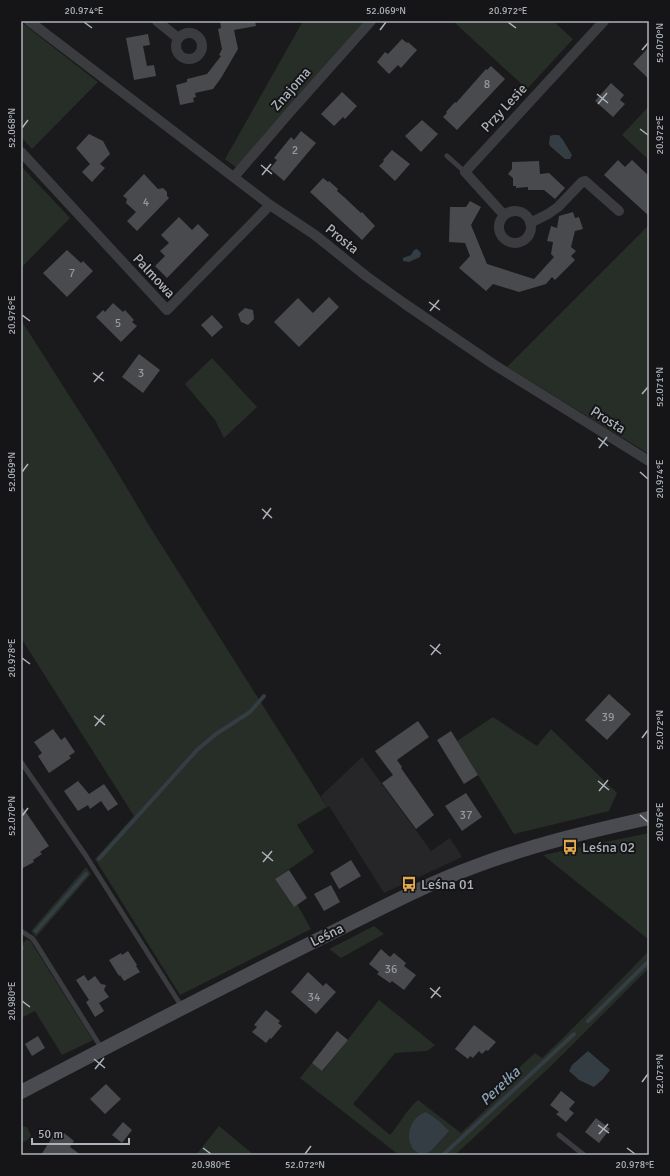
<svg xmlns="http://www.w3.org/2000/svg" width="670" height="1176" font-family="Signika,sans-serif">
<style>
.built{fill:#262629}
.green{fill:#262e27}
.water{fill:#343d44}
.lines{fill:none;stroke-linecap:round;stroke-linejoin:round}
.stream{stroke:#343d44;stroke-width:4}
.building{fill:#494a4e}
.lane{stroke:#3b3c40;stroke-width:5}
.street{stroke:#3b3c40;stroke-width:10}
.secondary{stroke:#494b50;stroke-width:14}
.ticks{fill:none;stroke:#adb2ba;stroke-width:1.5}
.labels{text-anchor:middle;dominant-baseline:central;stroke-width:4;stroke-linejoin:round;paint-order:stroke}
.number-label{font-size:12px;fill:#94989f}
.street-label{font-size:14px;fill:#adb2ba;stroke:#151517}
.poi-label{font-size:14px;fill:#adb2ba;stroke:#151517;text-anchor:start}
.water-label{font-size:15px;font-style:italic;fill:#88a0b1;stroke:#151517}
.neatline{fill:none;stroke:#adb2ba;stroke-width:1.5}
.ticks-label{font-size:10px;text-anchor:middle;fill:#adb2ba}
</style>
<rect width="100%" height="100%" fill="#1a1a1c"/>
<path class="built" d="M 362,757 L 431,851 L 450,838 L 462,857 L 384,893 L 329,806 L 327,807 L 321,796 Z"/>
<path class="green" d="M 303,21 L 365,21 L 238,169 L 225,159 Z
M 458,21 L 553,21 L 573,39 L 527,89 L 455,23 Z
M 21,22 L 98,82 L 32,149 L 21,137 Z
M 649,106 L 649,160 L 622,135 Z
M 21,166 L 70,218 L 21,268 Z
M 649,225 L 649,454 L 507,367 Z
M 21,320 L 109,458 L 150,527 L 327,807 L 297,825 L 314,852 L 275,879 L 293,906 L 297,904 L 311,929 L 180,995 L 95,859 L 134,816 L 21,638 Z
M 212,358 L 257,407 L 224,438 L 215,420 L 185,384 Z
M 493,717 L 537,746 L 551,729 L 617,793 L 609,811 L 514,834 L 457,741 Z
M 649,833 L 649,940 L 543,855 Z
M 86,867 L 91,874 L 36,937 L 31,931 Z
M 374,926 L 384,934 L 341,958 L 329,949 Z
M 27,939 L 31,942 L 93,1040 L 62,1055 L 35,1011 L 21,1018 L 21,945 Z
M 649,951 L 649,968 L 551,1066 L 455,1155 L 399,1155 L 300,1078 L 312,1063 L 323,1071 L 379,1000 L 435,1045 L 429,1050 L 426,1051 L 395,1053 L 353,1104 L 390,1135 C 400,1124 406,1110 418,1100 L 461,1133 L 500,1096 L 494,1091 L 535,1053 L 542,1058 L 574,1027 Z
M 21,1126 L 27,1127 L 31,1135 C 29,1139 26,1142 21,1142 Z
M 219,1126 L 254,1155 L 196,1155 Z"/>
<path class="water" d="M 553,135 L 559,135 L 563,140 L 572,155 L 570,159 L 565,159 L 550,146 L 549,144 L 550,136 Z
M 417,249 L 421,253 L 420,257 L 409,262 L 403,261 L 403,258 L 411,255 L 414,250 Z
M 588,1051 L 610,1070 L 603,1079 L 594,1087 L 579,1080 L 569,1071 L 572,1065 Z
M 426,1112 L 439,1121 L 449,1131 L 431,1151 L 422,1155 C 418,1153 412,1150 411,1145 C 405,1132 413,1116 426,1112 Z"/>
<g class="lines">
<path class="stream" d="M 99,859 L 197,750 L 216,734 L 250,712 L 264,696
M 36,931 L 86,874
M 21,949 L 22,948
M 588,1021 L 649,961
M 443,1155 L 574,1034"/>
</g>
<path class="building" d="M 220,21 L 255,21 L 256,26 L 234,30 L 238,49 L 221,78 L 213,89 L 195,93 L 196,97 L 193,98 L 194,102 L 180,105 L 176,85 L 187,82 L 187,79 L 207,74 L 221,56 L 219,55 L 222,49 L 218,29 L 221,28 Z
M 148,34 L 150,45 L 143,46 L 147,66 L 154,65 L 156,76 L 134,80 L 126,38 Z
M 402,39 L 407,43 L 408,42 L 417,50 L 401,68 L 398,65 L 389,74 L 377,62 L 385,52 L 388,54 Z
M 649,47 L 649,79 L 633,64 Z
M 491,66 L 505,79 L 457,130 L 443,117 L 447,113 L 446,112 L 455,102 L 456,103 L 486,69 L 487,70 Z
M 611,83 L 624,95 L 620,100 L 625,104 L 613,117 L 595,101 Z
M 342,92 L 357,106 L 345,119 L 343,117 L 334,126 L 321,114 Z
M 422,120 L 438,134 L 421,152 L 405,136 Z
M 301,131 L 316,143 L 284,181 L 270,169 L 277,160 L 274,158 L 291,137 L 294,140 Z
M 89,134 L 103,141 L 110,154 L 100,164 L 105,168 L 92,182 L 82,172 L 90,164 L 76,148 Z
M 392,150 L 410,164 L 395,181 L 379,166 L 384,161 L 383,160 Z
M 618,160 L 625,167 L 632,160 L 649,176 L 649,216 L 604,175 Z
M 539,161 L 540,174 L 549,173 L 565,188 L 555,199 L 544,190 L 528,190 L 528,187 L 516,188 L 516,186 L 513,186 L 513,178 L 508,174 L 512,169 L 512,162 Z
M 144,174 L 158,189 L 163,188 L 167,192 L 167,196 L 169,198 L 137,231 L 127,221 L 136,212 L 126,203 L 127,199 L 123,196 Z
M 323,178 L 328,182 L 329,181 L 338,189 L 337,191 L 344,197 L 361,213 L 362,212 L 375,226 L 362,240 L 310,192 Z
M 470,201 L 481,207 L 471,225 L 487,264 L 534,279 L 554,257 L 551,254 L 553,242 L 547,241 L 551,226 L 557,228 L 559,216 L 573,212 L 575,218 L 579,217 L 583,229 L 575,231 L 571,247 L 576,251 L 571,256 L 575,260 L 555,280 L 552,277 L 546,284 L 519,292 L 493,284 L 486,291 L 459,268 L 470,256 L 465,243 L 449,242 L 450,207 L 466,207 Z
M 179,217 L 192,230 L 198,224 L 209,235 L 167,278 L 155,266 L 165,256 L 160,251 L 169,243 L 161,235 Z
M 67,250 L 81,263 L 83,261 L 93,271 L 67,297 L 43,273 Z
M 329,297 L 339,307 L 299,347 L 274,322 L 298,298 L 313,313 Z
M 113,303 L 123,312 L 125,310 L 134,320 L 132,322 L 137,326 L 121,342 L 96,317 L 103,310 L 105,312 Z
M 245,308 L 253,310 L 254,319 L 248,325 L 241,322 L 238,314 Z
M 212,315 L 223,327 L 212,337 L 201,325 Z
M 139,354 L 160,370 L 143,393 L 122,377 Z
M 609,694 L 631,714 L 607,740 L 585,720 Z
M 418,721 L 429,737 L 397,760 L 402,767 L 401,768 L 434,815 L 416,829 L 382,783 L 393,775 L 375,751 Z
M 53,729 L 61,740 L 65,737 L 75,752 L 69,756 L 71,758 L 49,773 L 38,756 L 42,753 L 34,742 Z
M 451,731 L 478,775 L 464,784 L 437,740 Z
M 78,781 L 89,794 L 104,784 L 118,804 L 108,811 L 101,801 L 90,809 L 88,805 L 78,811 L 64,791 Z
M 466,793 L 482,817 L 462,831 L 445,806 Z
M 21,805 L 49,846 L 40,852 L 42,854 L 33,860 L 34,862 L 21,869 Z
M 351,860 L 361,876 L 339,889 L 330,873 Z
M 289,870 L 307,898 L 294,907 L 275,879 Z
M 331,885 L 340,902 L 324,911 L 314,894 Z
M 381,949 L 390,957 L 394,953 L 406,963 L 404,966 L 416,975 L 404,990 L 392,981 L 390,983 L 377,974 L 379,972 L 369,964 Z
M 128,951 L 137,965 L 136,966 L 140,972 L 124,981 L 120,975 L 119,976 L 109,960 L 121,953 L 122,955 Z
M 308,972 L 323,986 L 326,983 L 336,992 L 316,1014 L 291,992 Z
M 84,975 L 88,981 L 95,976 L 101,984 L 106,985 L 104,990 L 109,997 L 99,1003 L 104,1011 L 95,1017 L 86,1002 L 89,1000 L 76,980 Z
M 266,1010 L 280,1021 L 278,1023 L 282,1026 L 271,1039 L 270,1038 L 266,1043 L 252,1032 L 257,1027 L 254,1025 Z
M 474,1025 L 496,1042 L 488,1051 L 486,1050 L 482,1054 L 479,1051 L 473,1058 L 470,1056 L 468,1059 L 455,1049 Z
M 337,1031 L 348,1040 L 322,1071 L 312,1063 Z
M 38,1036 L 45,1048 L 32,1056 L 25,1044 Z
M 106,1084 L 121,1099 L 105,1114 L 90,1099 Z
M 561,1091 L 575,1102 L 569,1109 L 574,1113 L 566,1122 L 556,1114 L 559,1112 L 550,1105 Z
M 596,1118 L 610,1129 L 599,1143 L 585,1132 Z
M 123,1122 L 132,1130 L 122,1143 L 112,1135 Z
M 64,1133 L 74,1141 L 70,1147 L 81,1155 L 41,1155 L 53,1136 L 59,1140 Z"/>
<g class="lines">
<path class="lane" d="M 447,156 L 465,172
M 21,762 L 86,856 L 182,1007
M 21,931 L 32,938 L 35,942 L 102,1049
M 559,1135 L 584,1155"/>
<path class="street" d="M 29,21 L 270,205 L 315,235 L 366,276 L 405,304 L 493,364 L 649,461
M 157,21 L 178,38
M176 46a13 13 0 1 1 26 0a13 13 0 1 1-26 0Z
M 21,152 L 167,310 L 270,205
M 234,177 L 290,112 L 371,21
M499 227a16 16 0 1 1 32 0a16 16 0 1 1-32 0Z
M 504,215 L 465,172 L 604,21
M 530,223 L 548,214 L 558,207 L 582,182 L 585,181 L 619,211"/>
<path class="secondary" d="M 21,1092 C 116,1042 211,993 307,945 C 363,918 418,887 476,866 C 532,845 590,831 649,818"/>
</g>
<path class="ticks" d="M 84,22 L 92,28M 508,22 L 516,28M 380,30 L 386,22M 642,50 L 648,43M 597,94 L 608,103M 598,104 L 607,93M 22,128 L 28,120M 640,129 L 648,135M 261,165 L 272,174M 262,175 L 271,164M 429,302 L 440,310M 430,311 L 439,300M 22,315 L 30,321M 93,373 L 104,381M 94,382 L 103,372M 642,394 L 648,387M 598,438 L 608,446M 599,448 L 607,437M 22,472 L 28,464M 640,472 L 648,479M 262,509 L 272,518M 263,519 L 271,508M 430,645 L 441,654M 431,655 L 440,644M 22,658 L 30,664M 94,716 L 105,725M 95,726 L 104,715M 642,738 L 648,730M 598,781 L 609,790M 599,791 L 608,780M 640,815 L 648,822M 22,816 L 28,808M 262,852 L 273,861M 263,862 L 272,851M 430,988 L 441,997M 431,998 L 440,987M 22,1001 L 30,1007M 94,1059 L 105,1068M 95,1069 L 104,1058M 642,1082 L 648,1074M 598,1125 L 609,1133M 599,1134 L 608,1124M 203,1148 L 211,1154M 627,1148 L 635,1154M 305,1154 L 311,1146"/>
<defs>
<g id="bus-bare" transform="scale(1.2)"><path d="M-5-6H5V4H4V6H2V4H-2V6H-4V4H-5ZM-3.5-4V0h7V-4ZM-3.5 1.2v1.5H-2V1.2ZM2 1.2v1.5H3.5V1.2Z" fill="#e3a94b" stroke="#151517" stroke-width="2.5" paint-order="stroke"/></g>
</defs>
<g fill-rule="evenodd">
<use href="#bus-bare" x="570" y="847"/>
<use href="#bus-bare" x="409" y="884"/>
</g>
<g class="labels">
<g class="number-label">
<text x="487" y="84">8</text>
<text x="295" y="150">2</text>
<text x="146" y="202">4</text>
<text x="72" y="273">7</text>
<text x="118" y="323">5</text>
<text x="141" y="373">3</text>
<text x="608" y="717">39</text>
<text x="466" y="815">37</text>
<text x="391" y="969">36</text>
<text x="314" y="997">34</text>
</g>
<g class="street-label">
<text transform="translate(291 89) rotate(-49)">Znajoma</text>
<text transform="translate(504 108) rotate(-47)">Przy Lesie</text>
<text transform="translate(342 239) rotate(39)">Prosta</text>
<text transform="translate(154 276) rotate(47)">Palmowa</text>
<text transform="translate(608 420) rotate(32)">Prosta</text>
<text transform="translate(327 935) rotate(-26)">Leśna</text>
</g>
<g class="poi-label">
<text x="582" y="847">Leśna 02</text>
<text x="421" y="884">Leśna 01</text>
</g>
<g class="water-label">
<text transform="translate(500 1086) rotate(-43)">Perełka</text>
</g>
</g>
<rect width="670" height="1176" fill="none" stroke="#151517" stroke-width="44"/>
<path d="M32 1138v6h97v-6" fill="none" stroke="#adb2ba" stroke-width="2"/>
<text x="38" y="1138" font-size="12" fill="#adb2ba" stroke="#151517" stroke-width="3" paint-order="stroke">50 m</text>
<rect x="22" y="22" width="626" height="1132" class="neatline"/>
<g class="ticks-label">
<text x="84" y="14">20.974°E</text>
<text x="386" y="14">52.069°N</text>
<text x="508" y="14">20.972°E</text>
<text transform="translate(659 43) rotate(-90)" y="4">52.070°N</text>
<text transform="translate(11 128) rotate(-90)" y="4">52.068°N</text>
<text transform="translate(659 135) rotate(-90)" y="4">20.972°E</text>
<text transform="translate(11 315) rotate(-90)" y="4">20.976°E</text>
<text transform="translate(659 387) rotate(-90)" y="4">52.071°N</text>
<text transform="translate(11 472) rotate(-90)" y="4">52.069°N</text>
<text transform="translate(659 479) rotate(-90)" y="4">20.974°E</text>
<text transform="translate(11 658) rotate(-90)" y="4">20.978°E</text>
<text transform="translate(659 730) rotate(-90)" y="4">52.072°N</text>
<text transform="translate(11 816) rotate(-90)" y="4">52.070°N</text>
<text transform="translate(659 822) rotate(-90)" y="4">20.976°E</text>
<text transform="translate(11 1001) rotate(-90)" y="4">20.980°E</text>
<text transform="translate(659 1074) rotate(-90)" y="4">52.073°N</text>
<text x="211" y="1168">20.980°E</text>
<text x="305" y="1168">52.072°N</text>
<text x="635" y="1168">20.978°E</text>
</g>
</svg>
